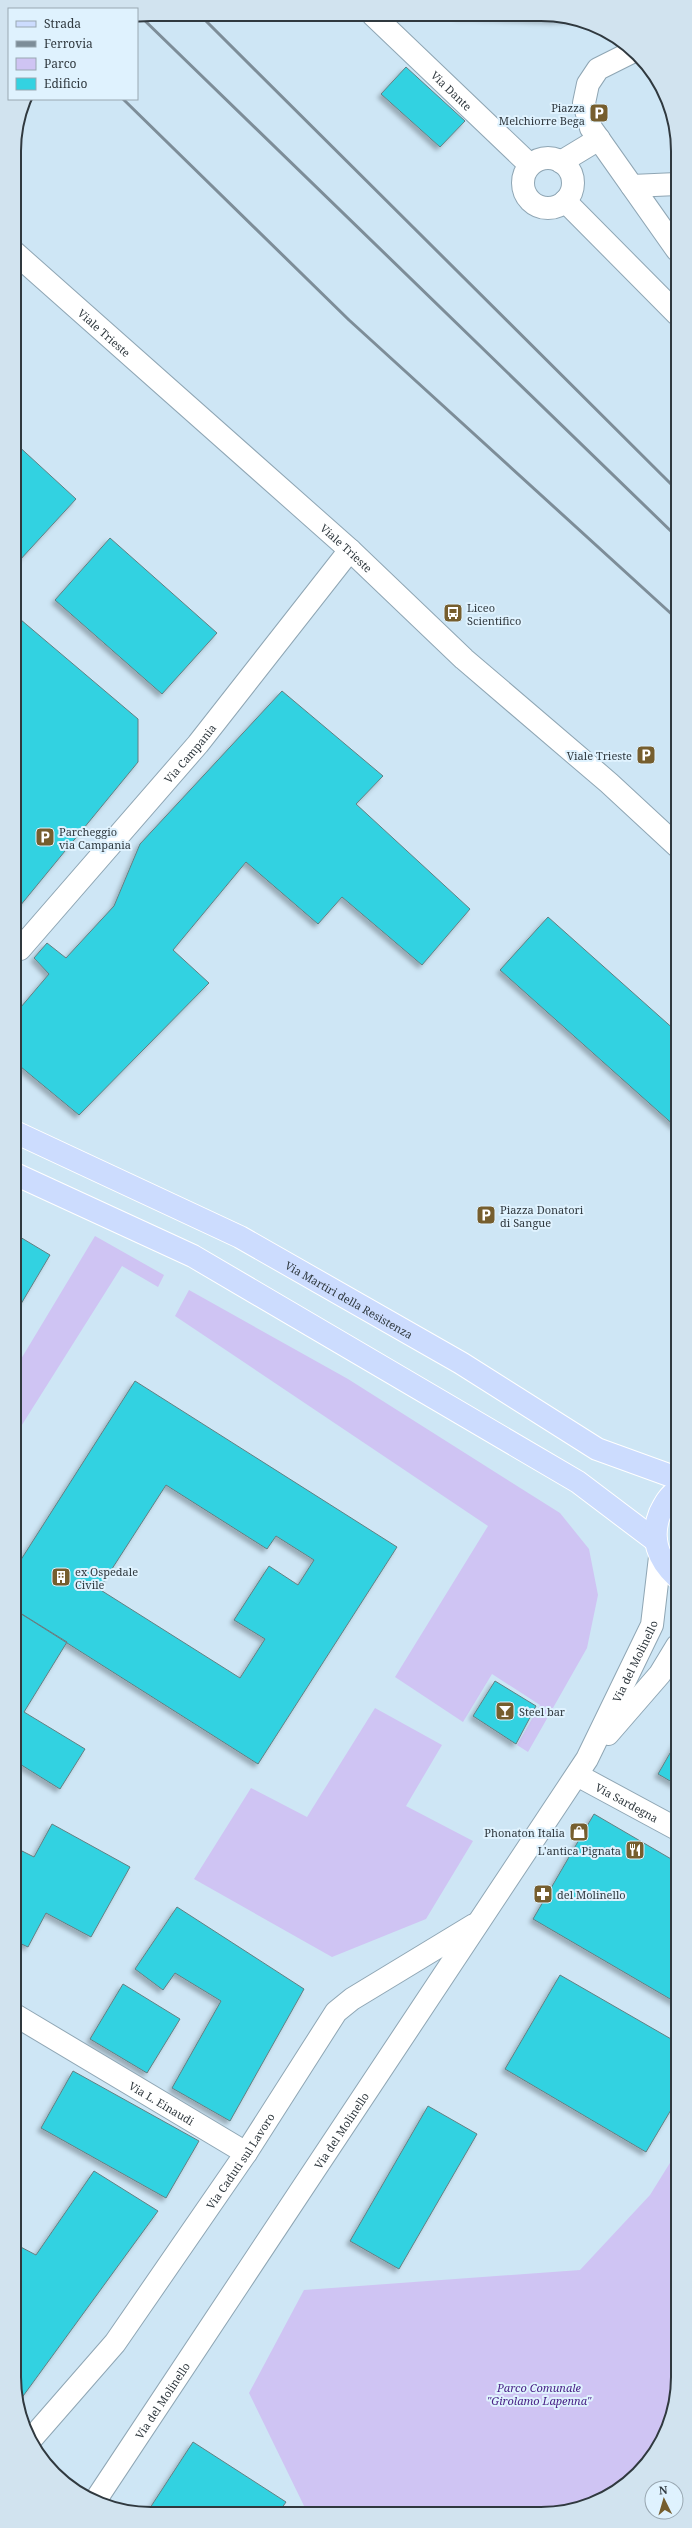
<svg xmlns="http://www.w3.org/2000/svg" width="692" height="2528" font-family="'Noto Serif',serif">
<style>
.green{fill:#cfc4f3}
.building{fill:#33d2e1;stroke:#637f82;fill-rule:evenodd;filter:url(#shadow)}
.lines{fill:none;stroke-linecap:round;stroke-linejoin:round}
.minor-casing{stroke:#8fa6b4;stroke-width:24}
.major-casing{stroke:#fff;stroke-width:24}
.minor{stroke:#fff;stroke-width:22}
.major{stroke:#ccdcfe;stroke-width:22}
.rail{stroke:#7d8d98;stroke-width:3}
.labels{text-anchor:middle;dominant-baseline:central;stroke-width:4;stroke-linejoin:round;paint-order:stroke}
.street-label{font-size:11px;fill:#30393f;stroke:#dff2fe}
.poi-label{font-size:11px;fill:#30393f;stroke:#dff2fe;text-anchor:start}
.park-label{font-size:11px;font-style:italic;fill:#492286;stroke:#dff2fe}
.rim{fill:none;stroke:#30393f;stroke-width:2}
</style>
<defs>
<filter id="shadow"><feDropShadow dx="-3.5" dy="3.5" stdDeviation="2" flood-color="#0004"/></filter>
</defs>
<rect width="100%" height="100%" fill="#cee6f5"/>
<path class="green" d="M 95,1236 L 164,1275 L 158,1287 L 122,1266 L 15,1436 L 15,1369 Z
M 189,1290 L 348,1379 L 560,1513 L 589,1549 L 598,1595 L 587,1648 L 528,1752 L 517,1745 L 540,1705 L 492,1674 L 463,1722 L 395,1677 L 488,1526 L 175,1316 Z
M 375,1708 L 442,1745 L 406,1806 L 473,1841 L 426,1919 L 332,1957 L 194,1879 L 251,1788 L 307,1817 Z
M 678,2150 L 678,2386 L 667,2430 L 644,2467 L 602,2500 L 559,2513 L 307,2512 L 249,2393 L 304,2290 L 580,2270 L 650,2195 Z"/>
<path class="building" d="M 458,16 L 554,17 L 554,20 Z
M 554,17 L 568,17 L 573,19 L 554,20 Z
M 406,67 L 465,121 L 440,147 L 381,94 Z
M 14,442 L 76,499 L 19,561 L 14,557 Z
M 110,538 L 217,633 L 162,694 L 55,600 Z
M 14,614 L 138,719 L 138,762 L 15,912 Z
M 282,691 L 383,776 L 356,804 L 470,909 L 422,965 L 342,897 L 318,924 L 246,862 L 173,950 L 209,983 L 79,1115 L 15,1062 L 15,1014 L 49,974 L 34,958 L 47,943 L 66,958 L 114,906 L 140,844 Z
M 548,917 L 677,1032 L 677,1128 L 500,970 Z
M 15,1234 L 50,1255 L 15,1314 Z
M 135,1381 L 397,1547 L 258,1764 L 15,1610 L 15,1569 ZM 166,1485 L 267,1549 L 276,1536 L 314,1560 L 298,1585 L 269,1566 L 234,1620 L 265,1639 L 240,1678 L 99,1589 Z
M 17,1611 L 67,1642 L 24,1712 L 85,1749 L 60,1789 L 15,1761 L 15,1615 Z
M 495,1681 L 536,1706 L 516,1744 L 473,1716 Z
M 677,1741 L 677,1785 L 658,1774 Z
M 594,1814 L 678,1863 L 677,2003 L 533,1919 Z
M 52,1824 L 130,1867 L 91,1937 L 46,1913 L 28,1947 L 15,1941 L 15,1865 L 22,1851 L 34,1857 Z
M 177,1907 L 304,1989 L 230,2121 L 172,2088 L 221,2001 L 175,1973 L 163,1990 L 135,1969 Z
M 560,1975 L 678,2043 L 678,2098 L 646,2152 L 505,2069 Z
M 123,1984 L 180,2019 L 147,2073 L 90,2039 Z
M 73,2071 L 199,2141 L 166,2198 L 41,2128 Z
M 428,2106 L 477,2134 L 399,2269 L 350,2241 Z
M 94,2171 L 158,2211 L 18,2403 L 15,2395 L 15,2244 L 36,2255 Z
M 193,2442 L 286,2502 L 279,2512 L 148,2511 Z"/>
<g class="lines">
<g class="minor-casing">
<g id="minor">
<path id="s1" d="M 373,15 L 530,165"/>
<path d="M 634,51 L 598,69 L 588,84 L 584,103 L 591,128 L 677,250"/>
<circle cx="548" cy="183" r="25"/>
<path d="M 561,162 L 599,139"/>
<path d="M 632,186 L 677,184"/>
<path d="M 565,201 L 677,314"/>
<path id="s2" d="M 14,252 L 350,550 L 464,659 L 609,783 L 677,846"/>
<path id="s3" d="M 20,949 L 198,744 L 350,550"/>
<path d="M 608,1734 L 660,1674 L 677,1646"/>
<path id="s4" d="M 577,1775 L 677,1829"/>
<path id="s5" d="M 15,2015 L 246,2153"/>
<path id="s6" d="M 27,2435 L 33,2437 L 115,2343 L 246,2153 L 336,2012 L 352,1999 L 474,1925"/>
<path id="s7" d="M 95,2501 L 587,1759 L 652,1625 L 660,1557"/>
</g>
</g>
<g class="major-casing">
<g id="major">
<path id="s8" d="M 15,1132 L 240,1237 L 461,1363 L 597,1449 L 677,1478"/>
<path d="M 15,1174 L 193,1256 L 578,1482 L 656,1541"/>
<path d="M 677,1491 C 669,1495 664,1505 660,1513 C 650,1538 658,1560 677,1577"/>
</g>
</g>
<use href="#minor" class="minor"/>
<use href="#major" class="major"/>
<path class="rail" d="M 199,14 L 677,490
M 140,16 L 677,537
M 123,99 L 349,320 L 677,619"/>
</g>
<defs>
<g id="parking-square" transform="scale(1)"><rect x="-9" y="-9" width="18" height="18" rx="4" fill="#765e2e" stroke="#dff2fe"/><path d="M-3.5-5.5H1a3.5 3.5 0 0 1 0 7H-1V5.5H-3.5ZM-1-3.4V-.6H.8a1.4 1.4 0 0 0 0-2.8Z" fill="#fff"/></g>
<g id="bus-square" transform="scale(1)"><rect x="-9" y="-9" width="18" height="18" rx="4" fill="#765e2e" stroke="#dff2fe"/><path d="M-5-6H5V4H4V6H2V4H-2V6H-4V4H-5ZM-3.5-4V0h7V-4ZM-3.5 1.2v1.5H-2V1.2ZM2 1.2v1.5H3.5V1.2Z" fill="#fff"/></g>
<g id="building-square" transform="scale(1)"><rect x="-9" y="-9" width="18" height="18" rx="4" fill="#765e2e" stroke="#dff2fe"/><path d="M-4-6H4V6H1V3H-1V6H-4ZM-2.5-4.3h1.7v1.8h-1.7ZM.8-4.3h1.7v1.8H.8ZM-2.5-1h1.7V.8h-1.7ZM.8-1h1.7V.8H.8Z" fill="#fff"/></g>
<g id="bar-square" transform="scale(1)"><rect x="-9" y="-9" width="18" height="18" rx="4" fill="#765e2e" stroke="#dff2fe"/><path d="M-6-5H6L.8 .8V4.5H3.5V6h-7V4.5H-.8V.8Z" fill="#fff"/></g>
<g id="shop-square" transform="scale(1)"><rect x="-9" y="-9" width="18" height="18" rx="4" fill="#765e2e" stroke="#dff2fe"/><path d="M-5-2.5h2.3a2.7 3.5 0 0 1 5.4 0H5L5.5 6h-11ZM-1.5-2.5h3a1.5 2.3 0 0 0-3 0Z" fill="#fff"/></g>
<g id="restaurant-square" transform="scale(1)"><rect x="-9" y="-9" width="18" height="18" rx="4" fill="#765e2e" stroke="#dff2fe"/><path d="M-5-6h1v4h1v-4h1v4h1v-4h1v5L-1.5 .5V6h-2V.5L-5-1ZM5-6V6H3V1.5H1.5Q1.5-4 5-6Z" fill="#fff"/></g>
<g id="pharmacy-square" transform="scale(1)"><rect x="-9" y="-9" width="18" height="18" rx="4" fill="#765e2e" stroke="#dff2fe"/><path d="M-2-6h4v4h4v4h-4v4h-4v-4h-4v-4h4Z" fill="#fff"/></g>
</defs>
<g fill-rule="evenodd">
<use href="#parking-square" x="599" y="113"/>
<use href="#bus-square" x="453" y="613"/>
<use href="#parking-square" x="646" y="755"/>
<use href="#parking-square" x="45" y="837"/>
<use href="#parking-square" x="486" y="1215"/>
<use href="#building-square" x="61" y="1577"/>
<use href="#bar-square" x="505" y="1711"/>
<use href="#shop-square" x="579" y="1832"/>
<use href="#restaurant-square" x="635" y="1850"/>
<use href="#pharmacy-square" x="543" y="1894"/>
</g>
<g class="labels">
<g class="street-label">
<text stroke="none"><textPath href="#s1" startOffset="109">Via Dante</textPath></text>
<text stroke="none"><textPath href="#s2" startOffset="121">Viale Trieste</textPath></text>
<text stroke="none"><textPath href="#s2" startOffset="445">Viale Trieste</textPath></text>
<text stroke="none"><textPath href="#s3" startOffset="259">Via Campania</textPath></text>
<text stroke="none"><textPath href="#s8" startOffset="374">Via Martiri della Resistenza</textPath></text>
<text stroke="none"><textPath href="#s7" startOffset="999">Via del Molinello</textPath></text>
<text stroke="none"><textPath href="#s4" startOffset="57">Via Sardegna</textPath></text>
<text stroke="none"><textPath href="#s5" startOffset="171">Via L. Einaudi</textPath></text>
<text stroke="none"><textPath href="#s7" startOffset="445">Via del Molinello</textPath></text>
<text stroke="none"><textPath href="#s6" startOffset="352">Via Caduti sul Lavoro</textPath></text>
<text stroke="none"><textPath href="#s7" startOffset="121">Via del Molinello</textPath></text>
</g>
<g class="poi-label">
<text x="585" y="107" text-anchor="end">Piazza<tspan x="585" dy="13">Melchiorre Bega</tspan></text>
<text x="467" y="607">Liceo<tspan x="467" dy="13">Scientifico</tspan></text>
<text x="632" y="755" text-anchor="end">Viale Trieste</text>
<text x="59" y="831">Parcheggio<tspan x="59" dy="13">via Campania</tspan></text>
<text x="500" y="1209">Piazza Donatori<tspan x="500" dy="13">di Sangue</tspan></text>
<text x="75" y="1571">ex Ospedale<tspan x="75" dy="13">Civile</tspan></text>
<text x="519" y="1711">Steel bar</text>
<text x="565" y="1832" text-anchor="end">Phonaton Italia</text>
<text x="621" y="1850" text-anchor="end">L'antica Pignata</text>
<text x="557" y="1894">del Molinello</text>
</g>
<g class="park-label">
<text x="539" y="2387">Parco Comunale<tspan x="539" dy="13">"Girolamo Lapenna"</tspan></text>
</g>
</g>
<path d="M0 0H692V2528H0ZM151 21H541A130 130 0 0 1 671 151V2377A130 130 0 0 1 541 2507H151A130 130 0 0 1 21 2377V151A130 130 0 0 1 151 21Z" fill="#d1e3ef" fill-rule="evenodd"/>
<path class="rim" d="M151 21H541A130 130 0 0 1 671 151V2377A130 130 0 0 1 541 2507H151A130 130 0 0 1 21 2377V151A130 130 0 0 1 151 21Z"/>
<rect x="8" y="8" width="130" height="92" fill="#dff2fe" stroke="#99a8b2"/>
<rect x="16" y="21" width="20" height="6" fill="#ccdcfe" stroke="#99a8b2"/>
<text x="44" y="28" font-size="12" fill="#30393f">Strada</text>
<rect x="16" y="41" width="20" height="6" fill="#7d8d98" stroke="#99a8b2"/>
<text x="44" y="48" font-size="12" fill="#30393f">Ferrovia</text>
<rect x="16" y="58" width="20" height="12" fill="#cfc4f3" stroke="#99a8b2"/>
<text x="44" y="68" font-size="12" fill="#30393f">Parco</text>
<rect x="16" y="78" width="20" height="12" fill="#33d2e1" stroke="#99a8b2"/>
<text x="44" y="88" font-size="12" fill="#30393f">Edificio</text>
<g transform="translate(664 2500) rotate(355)"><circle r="19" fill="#dff2fe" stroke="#99a8b2"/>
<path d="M0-3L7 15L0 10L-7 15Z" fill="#765e2e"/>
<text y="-6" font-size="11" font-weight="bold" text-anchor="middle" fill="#30393f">N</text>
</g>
</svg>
